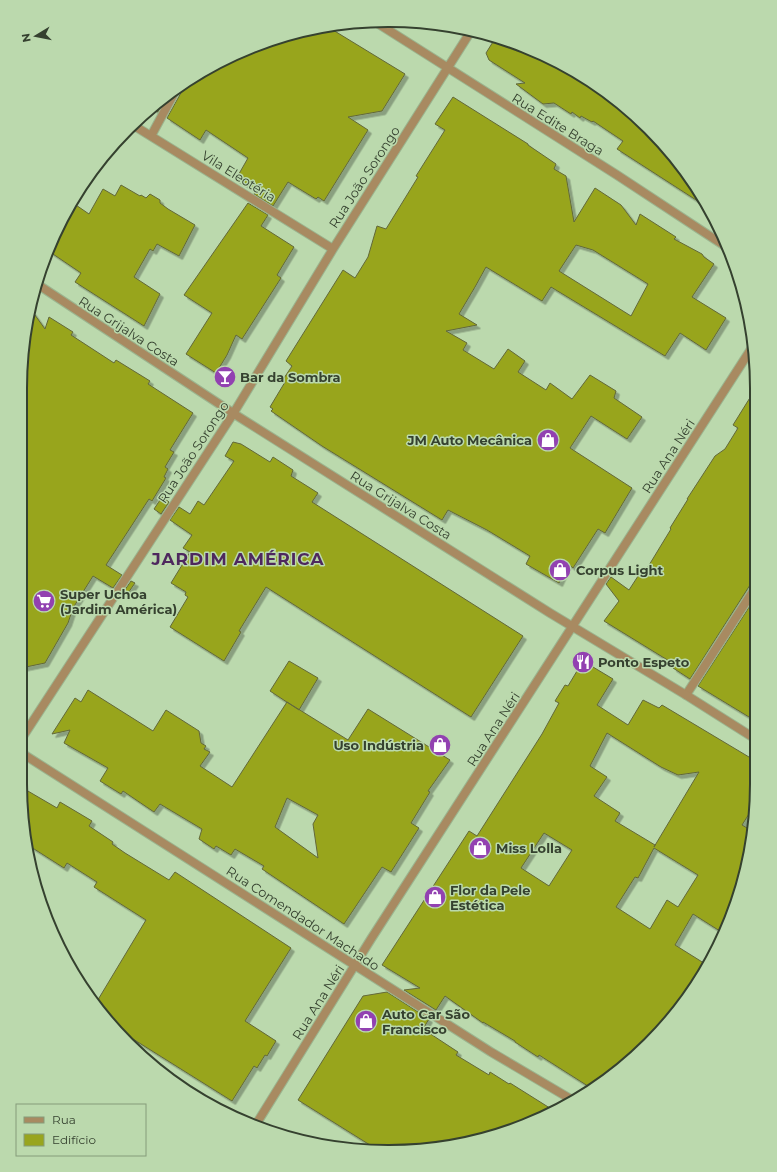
<svg xmlns="http://www.w3.org/2000/svg" width="777" height="1172" font-family="Montserrat,sans-serif">
<style>
.building{fill:#98a51f;stroke:#626839;fill-rule:evenodd;filter:url(#shadow)}
.lines{fill:none;stroke-linecap:round;stroke-linejoin:round}
.lane-casing{stroke:#9bb58f;stroke-width:10}
.street-casing{stroke:#9bb58f;stroke-width:10}
.lane{stroke:#a88a61;stroke-width:8}
.street{stroke:#a88a61;stroke-width:8}
.labels{text-anchor:middle;dominant-baseline:central;stroke-width:3;stroke-linejoin:round;paint-order:stroke}
.street-label{font-size:13px;fill:#35412f;stroke:#bbd9ad}
.poi-label{font-size:13px;font-weight:bold;fill:#35412f;stroke:#bbd9ad;text-anchor:start}
.district-label{font-size:17px;font-weight:bold;letter-spacing:1px;fill:#4e285e;stroke:#bbd9ad}
.rim{fill:none;stroke:#35412f;stroke-width:2}
</style>
<defs>
<filter id="shadow"><feDropShadow dx="3.5" dy="3.5" stdDeviation="0" flood-color="#0004"/></filter>
</defs>
<rect width="100%" height="100%" fill="#bbd9ad"/>
<path class="building" d="M 328,27 L 405,74 L 382,111 L 348,117 L 368,130 L 324,201 L 318,197 L 316,199 L 288,182 L 273,206 L 254,194 L 256,191 L 236,179 L 248,158 L 206,130 L 200,140 L 167,118 L 182,91 L 182,85 L 226,58 L 294,32 Z
M 496,37 L 507,40 L 573,69 L 632,112 L 681,164 L 707,207 L 617,149 L 623,141 L 593,121 L 592,122 L 581,116 L 580,118 L 572,112 L 571,114 L 554,103 L 543,104 L 516,84 L 525,83 L 489,60 L 486,53 Z
M 167,94 L 158,112 L 152,108 L 164,96 Z
M 453,97 L 528,144 L 528,145 L 556,164 L 554,169 L 566,176 L 574,222 L 595,188 L 621,205 L 636,225 L 640,214 L 676,237 L 674,239 L 702,254 L 704,257 L 714,264 L 692,297 L 726,318 L 706,350 L 680,333 L 665,356 L 551,287 L 542,301 L 486,267 L 475,287 L 459,314 L 477,325 L 446,331 L 467,343 L 463,350 L 494,369 L 508,349 L 525,361 L 518,372 L 546,390 L 550,383 L 572,399 L 590,375 L 616,391 L 614,398 L 642,417 L 627,439 L 591,416 L 570,448 L 632,488 L 605,533 L 598,529 L 573,568 L 568,564 L 559,583 L 526,564 L 530,556 L 487,530 L 448,510 L 442,520 L 322,446 L 271,411 L 273,409 L 270,407 L 285,382 L 282,381 L 292,366 L 286,361 L 343,270 L 355,278 L 368,257 L 377,226 L 386,229 L 418,177 L 416,176 L 445,130 L 435,124 ZM 576,245 L 593,250 L 648,284 L 631,316 L 559,271 Z
M 121,185 L 140,196 L 141,195 L 146,198 L 150,194 L 160,200 L 160,203 L 168,209 L 195,225 L 179,256 L 157,244 L 153,251 L 150,249 L 134,277 L 160,294 L 144,326 L 75,282 L 81,273 L 50,252 L 58,226 L 73,203 L 89,214 L 103,189 L 115,196 Z
M 248,203 L 268,215 L 261,226 L 294,247 L 277,275 L 281,278 L 242,339 L 236,335 L 227,355 L 216,373 L 186,354 L 212,313 L 184,295 Z
M 32,311 L 45,329 L 49,317 L 73,332 L 71,335 L 114,363 L 116,360 L 150,381 L 148,384 L 193,413 L 170,450 L 174,452 L 165,467 L 168,469 L 164,477 L 166,478 L 152,501 L 149,499 L 106,565 L 122,575 L 113,588 L 93,576 L 73,608 L 68,623 L 45,663 L 21,668 L 23,340 Z
M 756,388 L 755,583 L 750,585 L 690,679 L 673,668 L 674,664 L 604,621 L 619,601 L 606,584 L 611,577 L 629,590 L 640,573 L 643,575 L 671,529 L 670,528 L 688,499 L 687,499 L 715,456 L 725,449 L 738,428 L 733,425 Z
M 233,442 L 241,444 L 270,462 L 273,457 L 293,470 L 291,476 L 318,493 L 312,502 L 523,636 L 471,717 L 266,587 L 239,631 L 241,632 L 224,661 L 170,627 L 188,597 L 185,595 L 186,592 L 171,583 L 190,552 L 183,548 L 192,535 L 170,520 L 179,507 L 190,514 L 198,501 L 204,505 L 234,461 L 225,456 Z
M 162,497 L 169,502 L 161,514 L 154,509 Z
M 131,581 L 135,583 L 126,596 L 122,594 Z
M 755,598 L 755,667 L 754,720 L 698,686 Z
M 289,661 L 318,678 L 299,710 L 270,691 Z
M 583,661 L 613,679 L 597,705 L 628,725 L 643,700 L 659,708 L 662,705 L 754,760 L 754,806 L 742,825 L 754,832 L 723,933 L 693,914 L 675,945 L 707,965 L 665,1027 L 591,1088 L 539,1055 L 538,1057 L 515,1042 L 515,1041 L 483,1022 L 483,1023 L 445,996 L 436,1010 L 404,990 L 420,988 L 382,965 L 469,831 L 477,836 L 542,734 L 559,703 L 555,701 L 565,685 L 568,686 ZM 607,733 L 661,767 L 678,775 L 699,772 L 654,847 L 655,845 L 615,821 L 620,813 L 594,796 L 607,777 L 590,766 ZM 544,833 L 572,850 L 549,886 L 521,868 ZM 654,848 L 698,875 L 678,907 L 667,900 L 650,929 L 616,907 L 635,877 L 638,878 Z
M 88,690 L 153,731 L 166,710 L 199,731 L 201,743 L 206,746 L 204,749 L 210,752 L 200,766 L 232,787 L 287,702 L 348,740 L 368,709 L 450,760 L 428,791 L 430,792 L 411,823 L 419,828 L 391,872 L 382,867 L 344,924 L 262,869 L 264,866 L 235,849 L 231,855 L 216,846 L 214,849 L 199,839 L 202,829 L 160,804 L 154,812 L 123,791 L 121,794 L 100,781 L 108,768 L 64,743 L 70,730 L 52,734 L 75,698 L 81,702 ZM 287,798 L 318,815 L 313,824 L 318,858 L 275,827 Z
M 21,787 L 57,808 L 60,802 L 92,821 L 89,826 L 113,842 L 112,844 L 125,853 L 169,880 L 175,872 L 291,948 L 245,1021 L 276,1041 L 267,1056 L 265,1055 L 257,1068 L 254,1066 L 232,1101 L 125,1034 L 96,1003 L 146,920 L 94,887 L 97,882 L 67,863 L 64,868 L 31,847 Z
M 387,992 L 429,1019 L 423,1029 L 458,1052 L 456,1055 L 489,1075 L 490,1072 L 509,1084 L 510,1083 L 553,1110 L 461,1145 L 378,1150 L 298,1100 L 363,996 Z"/>
<g class="lines">
<g class="lane-casing">
<path id="lane" d="M 686,695 L 755,588"/>
</g>
<g class="street-casing">
<path id="street" d="M 374,21 L 617,175 L 728,248
M 133,125 L 333,249
M 151,136 L 177,88
M 40,286 L 239,417 L 550,613 L 686,695 L 754,738
M 20,741 L 233,414 L 333,249 L 471,31
M 20,752 L 491,1052 L 574,1101
M 255,1126 L 371,939 L 753,346"/>
</g>
<use href="#lane" class="lane"/>
<use href="#street" class="street"/>
</g>
<defs>
<g id="bar-disc" transform="scale(1.15)"><circle r="9.5" fill="#9241b1" stroke="#bbd9ad"/><path d="M-6-5H6L.8 .8V4.5H3.5V6h-7V4.5H-.8V.8Z" fill="#fff"/></g>
<g id="shop-disc" transform="scale(1.15)"><circle r="9.5" fill="#9241b1" stroke="#bbd9ad"/><path d="M-5-2.5h2.3a2.7 3.5 0 0 1 5.4 0H5L5.5 6h-11ZM-1.5-2.5h3a1.5 2.3 0 0 0-3 0Z" fill="#fff"/></g>
<g id="supermarket-disc" transform="scale(1.15)"><circle r="9.5" fill="#9241b1" stroke="#bbd9ad"/><path d="M-6-5.5h2.5l.6 2H6L4.5 2H-2.5L-4.4-4H-6ZM-1.5 3.2a1.3 1.3 0 1 0 .1 0ZM3 3.2a1.3 1.3 0 1 0 .1 0Z" fill="#fff"/></g>
<g id="restaurant-disc" transform="scale(1.15)"><circle r="9.5" fill="#9241b1" stroke="#bbd9ad"/><path d="M-5-6h1v4h1v-4h1v4h1v-4h1v5L-1.5 .5V6h-2V.5L-5-1ZM5-6V6H3V1.5H1.5Q1.5-4 5-6Z" fill="#fff"/></g>
</defs>
<g fill-rule="evenodd">
<use href="#bar-disc" x="225" y="377"/>
<use href="#shop-disc" x="548" y="440"/>
<use href="#shop-disc" x="560" y="570"/>
<use href="#supermarket-disc" x="44" y="601"/>
<use href="#restaurant-disc" x="583" y="662"/>
<use href="#shop-disc" x="440" y="745"/>
<use href="#shop-disc" x="480" y="848"/>
<use href="#shop-disc" x="435" y="897"/>
<use href="#shop-disc" x="366" y="1021"/>
</g>
<g class="labels">
<g class="street-label">
<text transform="translate(558 124) rotate(32)">Rua Edite Braga</text>
<text transform="translate(239 176) rotate(32)">Vila Eleotéria</text>
<text transform="translate(364 177) rotate(-57)">Rua João Sorongo</text>
<text transform="translate(129 331) rotate(33)">Rua Grijalva Costa</text>
<text transform="translate(193 452) rotate(-57)">Rua João Sorongo</text>
<text transform="translate(668 456) rotate(-57)">Rua Ana Néri</text>
<text transform="translate(401 505) rotate(32)">Rua Grijalva Costa</text>
<text transform="translate(493 729) rotate(-57)">Rua Ana Néri</text>
<text transform="translate(303 918) rotate(33)">Rua Comendador Machado</text>
<text transform="translate(318 1002) rotate(-58)">Rua Ana Néri</text>
</g>
<g class="poi-label">
<text x="240" y="377">Bar da Sombra</text>
<text x="532" y="440" text-anchor="end">JM Auto Mecânica</text>
<text x="576" y="570">Corpus Light</text>
<text x="60" y="594">Super Uchoa<tspan x="60" dy="15">(Jardim América)</tspan></text>
<text x="598" y="662">Ponto Espeto</text>
<text x="424" y="745" text-anchor="end">Uso Indústria</text>
<text x="496" y="848">Miss Lolla</text>
<text x="450" y="890">Flor da Pele<tspan x="450" dy="15">Estética</tspan></text>
<text x="382" y="1014">Auto Car São<tspan x="382" dy="15">Francisco</tspan></text>
</g>
<g class="district-label">
<text x="238" y="559">JARDIM AMÉRICA</text>
</g>
</g>
<path d="M0 0H777V1172H0ZM388 27H389A361 361 0 0 1 750 388V784A361 361 0 0 1 389 1145H388A361 361 0 0 1 27 784V388A361 361 0 0 1 388 27Z" fill="#bbd9ad" fill-rule="evenodd"/>
<path class="rim" d="M388 27H389A361 361 0 0 1 750 388V784A361 361 0 0 1 389 1145H388A361 361 0 0 1 27 784V388A361 361 0 0 1 388 27Z"/>
<rect x="16" y="1104" width="130" height="52" fill="#bbd9ad" stroke="#859c7b"/>
<rect x="24" y="1117" width="20" height="6" fill="#a88a61" stroke="#859c7b"/>
<text x="52" y="1124" font-size="12" fill="#35412f">Rua</text>
<rect x="24" y="1134" width="20" height="12" fill="#98a51f" stroke="#859c7b"/>
<text x="52" y="1144" font-size="12" fill="#35412f">Edifício</text>
<g transform="translate(36 36) rotate(260)" stroke="#bbd9ad" stroke-width="3" paint-order="stroke">
<path d="M0-3L7 15L0 10L-7 15Z" fill="#35412f"/>
<text y="-6" font-size="11" font-weight="bold" text-anchor="middle" fill="#35412f">N</text>
</g>
</svg>
